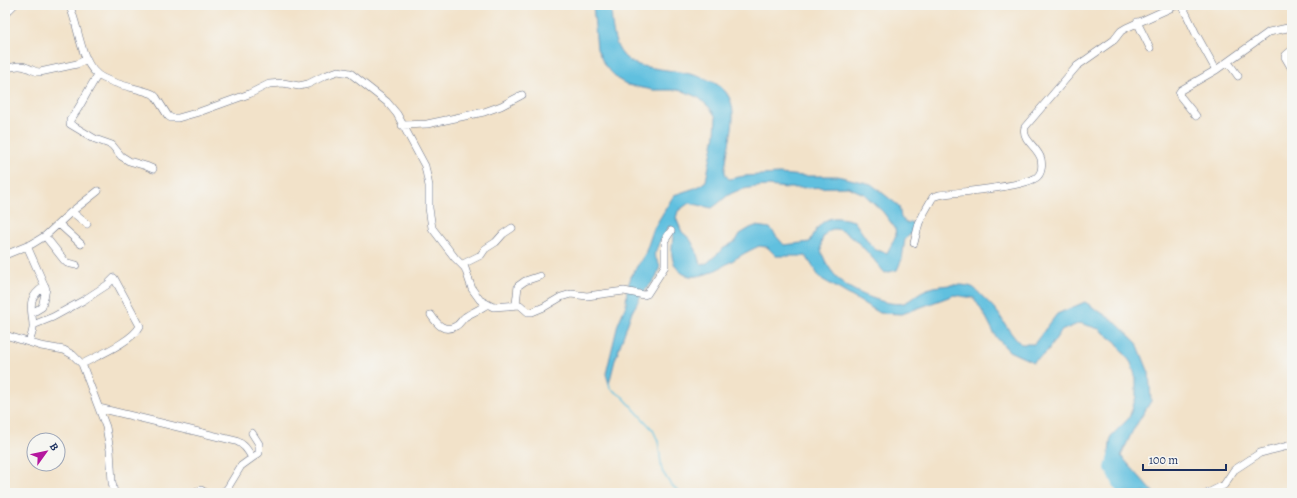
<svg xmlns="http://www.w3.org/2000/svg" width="1297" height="498" font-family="Alegreya,serif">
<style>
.water{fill:#60c0df;stroke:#3e789e;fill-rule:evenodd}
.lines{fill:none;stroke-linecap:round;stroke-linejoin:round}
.stream{stroke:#60c0df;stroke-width:1.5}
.river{stroke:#60c0df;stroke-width:10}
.minor-casing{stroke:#666e83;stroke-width:8}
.minor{stroke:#fff;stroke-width:7}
</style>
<rect width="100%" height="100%" fill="#f6f6f2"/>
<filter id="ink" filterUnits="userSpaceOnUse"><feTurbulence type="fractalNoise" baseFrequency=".025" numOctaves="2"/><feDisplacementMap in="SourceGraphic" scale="8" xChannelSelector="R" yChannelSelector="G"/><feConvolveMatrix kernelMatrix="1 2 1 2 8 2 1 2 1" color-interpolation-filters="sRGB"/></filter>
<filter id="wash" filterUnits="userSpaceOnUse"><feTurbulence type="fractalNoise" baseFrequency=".012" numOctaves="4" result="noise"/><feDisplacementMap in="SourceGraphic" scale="16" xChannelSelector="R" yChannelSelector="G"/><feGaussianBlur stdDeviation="0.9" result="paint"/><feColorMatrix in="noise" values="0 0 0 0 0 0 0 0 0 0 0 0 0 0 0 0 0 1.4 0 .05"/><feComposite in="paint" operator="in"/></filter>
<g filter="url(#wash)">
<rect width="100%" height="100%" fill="#f2e2c9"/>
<path class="water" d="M 593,5 L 611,5 C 612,31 613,59 642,66 C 666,71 691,71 713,82 C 746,99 729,134 726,162 C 725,168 723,174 729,179 L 744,176 L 779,174 L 804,176 L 837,176 L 871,184 L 899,206 L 901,218 L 907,223 L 910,222 L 914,224 L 913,232 L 905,239 L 902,259 L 897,270 L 885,273 C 875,262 844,219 828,231 C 820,238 819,249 824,258 C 828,268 838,280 847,286 C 859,294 890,307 904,303 C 912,300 917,293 925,290 C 935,285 962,283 972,287 C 975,288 979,293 981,295 C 987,301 993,306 998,313 C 1006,325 1010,334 1021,344 L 1034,344 L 1057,314 L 1085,302 L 1114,321 L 1137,343 L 1149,373 L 1151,401 L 1132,432 L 1121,456 L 1154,493 L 1130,493 L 1119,484 L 1108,461 L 1111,436 L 1129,418 L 1136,397 L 1136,378 L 1131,363 L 1116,342 L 1099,329 L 1080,323 L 1061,331 L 1046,353 L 1033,362 L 1009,351 L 996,337 L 987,319 L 974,298 L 954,295 L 902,314 L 880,313 L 820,278 L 806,256 L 776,256 L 767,247 L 759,246 C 753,249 746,252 740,256 C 723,266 687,292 674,263 C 668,250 677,237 670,225 L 661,239 L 654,255 L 660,266 L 656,278 L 642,294 L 631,314 L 615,360 L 609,384 L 606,374 L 618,324 L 626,305 L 627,289 L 632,274 L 645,254 L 654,228 L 674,195 L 698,187 L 706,181 L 715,135 L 716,117 L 710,108 L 699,98 L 686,92 L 677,90 L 653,90 L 628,85 L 619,80 L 605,66 L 597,49 ZM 768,186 L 787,188 L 848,187 L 864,194 L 883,212 L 895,228 L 896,236 L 887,253 L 876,250 L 870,244 L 854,221 C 829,214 821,218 810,242 L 784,245 L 777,237 L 770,228 L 755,226 L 750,228 L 740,234 L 736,241 L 724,248 L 707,263 L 702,264 L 699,261 L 696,250 L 690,239 L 682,232 L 676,218 L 678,211 L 689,203 L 712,208 C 718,204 722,200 727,196 C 739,188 754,187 768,186 Z"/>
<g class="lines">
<path class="stream" d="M 609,382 L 610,388 L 623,397 L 653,430 L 658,441 L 662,471 L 671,485 L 681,493"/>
<path class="river" d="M 1114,453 L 1110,468 L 1123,493"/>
</g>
</g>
<g filter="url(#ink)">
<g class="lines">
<g class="minor-casing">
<path id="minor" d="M 69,5 C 80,26 79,66 103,78 C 119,86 137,88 153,94 L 156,97 L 168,116 L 171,118 L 178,118 L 199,112 L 249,94 L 269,84 L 283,83 L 299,86 L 308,84 L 324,76 L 338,71 L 350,73 L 387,102 L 397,114 L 425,166 L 429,186 L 429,208 L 432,228 L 455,258 L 465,268 L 472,289 L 480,300 L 493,307 L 520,305 L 528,312 L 532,312 L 544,307 L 561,297 L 571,294 L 587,296 L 624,291 L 644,295 L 647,294 L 665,266 L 665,240 L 671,231
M 1182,5 L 1196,34 L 1216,70
M 1288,5 L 1292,8
M 5,14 L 14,5
M 1137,22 L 1150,48
M 1292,50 L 1286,55 L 1285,57 L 1292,69
M 1228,62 L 1238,76
M 5,69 C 13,67 20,64 28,68 C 33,70 35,72 40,72 L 77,64 L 87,59
M 98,75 C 87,90 82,106 70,120 L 70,124 L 95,139 L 112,145 L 121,156 L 129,161 L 146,166 L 153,169
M 1196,116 L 1180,96 L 1179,93 L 1181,90 L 1216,70 L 1269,32 L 1292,27
M 402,125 L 427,124 L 484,112 L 501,106 L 522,95
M 72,212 L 87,224
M 59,224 L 81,244
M 45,236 L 64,260 L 67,263 L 76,265
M 914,243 L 919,223 L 925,211 L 933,197 L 939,195 C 956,192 1029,187 1038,176 C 1042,172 1042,164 1041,159 C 1038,147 1021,140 1025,127 L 1077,66 L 1114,40 L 1121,31 L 1126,28 L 1177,5
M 27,246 L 46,289 L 42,307 L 32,313
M 5,255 L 32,244 L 45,236 L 70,213 L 98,191
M 463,264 L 481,255 L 485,249 L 496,242 L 503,234 L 512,228
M 516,304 L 518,286 L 525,281 L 540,276
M 431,315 C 437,324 444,333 456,326 C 460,324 462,319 465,317 C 472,312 480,310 487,304
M 33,325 L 53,317 L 84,300 L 107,285 L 114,278 L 140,326 C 133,341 97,356 82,364
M 5,335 L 41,346 L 64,350 L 73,355 L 82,364 L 106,427 L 110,450 L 112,482 L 114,493
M 29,342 C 31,336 34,330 33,324 C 31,305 27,298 45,286
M 99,408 L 236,441 C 244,444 248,450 252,458
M 191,493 L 201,490 L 206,493
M 221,493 L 227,489 L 241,466 L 259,453 L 259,444 L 252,433
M 1208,493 L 1224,485 L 1234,470 L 1260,453 L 1292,445"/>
</g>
<use href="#minor" class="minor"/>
</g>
</g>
<rect width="1297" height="498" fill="none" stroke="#f6f6f2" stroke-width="20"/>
<g transform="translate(46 452) rotate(57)"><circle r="19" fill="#f6f6f2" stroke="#9ea6b7"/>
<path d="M0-3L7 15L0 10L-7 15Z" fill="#b5179e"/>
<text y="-6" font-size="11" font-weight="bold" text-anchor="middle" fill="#1b2f5e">B</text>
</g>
<path d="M1143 464v6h83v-6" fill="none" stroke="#1b2f5e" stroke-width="2"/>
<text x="1149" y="464" font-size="12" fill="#1b2f5e" stroke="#f6f6f2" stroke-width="3" paint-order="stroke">100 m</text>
</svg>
